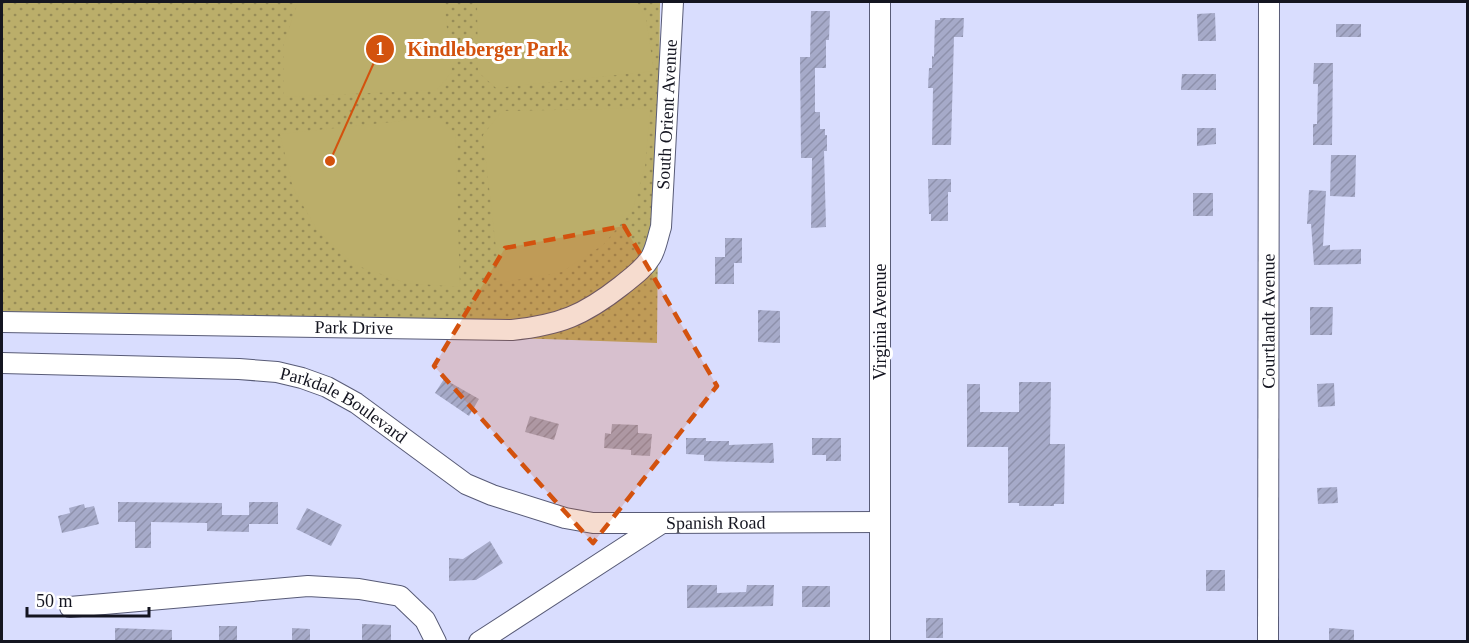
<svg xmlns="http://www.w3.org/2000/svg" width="1469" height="643" font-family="'Times New Roman',serif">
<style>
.park{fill:url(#park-dots)}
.garden{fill:#bbae6a}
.building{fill:url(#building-hatch)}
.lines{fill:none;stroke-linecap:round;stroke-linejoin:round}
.minor-casing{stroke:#585b77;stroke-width:22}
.minor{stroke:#fff;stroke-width:20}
.marked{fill:#d3520e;fill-opacity:0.2;stroke:#d3520e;stroke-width:4.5;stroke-dasharray:12 8;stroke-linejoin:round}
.labels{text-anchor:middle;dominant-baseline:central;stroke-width:6;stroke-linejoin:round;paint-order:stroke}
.street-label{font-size:18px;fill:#141520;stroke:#fff}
.leader{fill:none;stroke:#d3520e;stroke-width:2}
.callout-dot{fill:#d3520e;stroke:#fff;stroke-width:2}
.mark-label{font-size:18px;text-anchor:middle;font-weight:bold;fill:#fff}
.callout-label{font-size:20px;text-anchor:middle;font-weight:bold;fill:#d3520e;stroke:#fff;stroke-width:6;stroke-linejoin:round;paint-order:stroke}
</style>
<defs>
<pattern id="park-dots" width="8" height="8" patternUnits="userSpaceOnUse" patternTransform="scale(1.5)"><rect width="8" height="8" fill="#bbae6a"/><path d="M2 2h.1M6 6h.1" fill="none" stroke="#978c57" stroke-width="1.8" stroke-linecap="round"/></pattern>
<pattern id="building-hatch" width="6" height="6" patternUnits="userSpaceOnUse" patternTransform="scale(1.5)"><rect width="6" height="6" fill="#a6aac9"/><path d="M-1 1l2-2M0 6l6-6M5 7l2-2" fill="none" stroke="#8e91ac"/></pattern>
</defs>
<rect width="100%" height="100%" fill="#d9ddfe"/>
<path class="park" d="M 2,2 L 660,2 L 657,343 L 2,320 Z"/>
<path class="garden" d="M 298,2 L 444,2 L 452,72 L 437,90 L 284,97 L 284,43 Z
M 477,2 L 637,2 L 646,19 L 654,71 L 496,88 L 478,72 Z
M 650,108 L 645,168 L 632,211 L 603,245 L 562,272 L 500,283 L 483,135 L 502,111 Z
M 438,117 L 455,133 L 460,287 L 406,283 L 355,265 L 317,230 L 293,188 L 280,134 Z"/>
<path class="building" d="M 811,11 L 830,11 L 829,40 L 826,40 L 826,68 L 815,68 L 815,112 L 820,112 L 820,129 L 825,129 L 825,135 L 827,135 L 827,151 L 824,151 L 826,227 L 811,228 L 812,158 L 801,158 L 800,57 L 810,57 Z
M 1215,13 L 1216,41 L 1198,41 L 1197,14 Z
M 940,18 L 964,18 L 963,37 L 954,37 L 951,145 L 932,145 L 933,88 L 928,88 L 929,68 L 932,68 L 932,56 L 934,57 L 935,20 L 940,20 Z
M 1336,24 L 1361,24 L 1361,37 L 1336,37 Z
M 1314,63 L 1333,63 L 1332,145 L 1313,145 L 1313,124 L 1317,124 L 1318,84 L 1313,84 Z
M 1182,74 L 1216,74 L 1216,90 L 1181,90 Z
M 1197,128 L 1216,128 L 1216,144 L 1197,146 Z
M 1331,155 L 1356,155 L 1355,197 L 1330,196 Z
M 928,179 L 951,179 L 951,192 L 948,192 L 948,221 L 931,221 L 931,214 L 929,214 Z
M 1309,190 L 1326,191 L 1323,246 L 1330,245 L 1330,250 L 1361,249 L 1361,264 L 1314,265 L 1311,224 L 1307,224 Z
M 1193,193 L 1213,193 L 1213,216 L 1193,216 Z
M 725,238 L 742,238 L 742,263 L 734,263 L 734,284 L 715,284 L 715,257 L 725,257 Z
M 1310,307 L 1333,307 L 1332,335 L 1310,335 Z
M 758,310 L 780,311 L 780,343 L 758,342 Z
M 444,379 L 479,399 L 469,416 L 435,393 Z
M 1019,382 L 1051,382 L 1050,444 L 1065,444 L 1064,504 L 1054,504 L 1054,506 L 1019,506 L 1019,503 L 1008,503 L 1008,447 L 967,447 L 967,384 L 980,384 L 980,412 L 1019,412 Z
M 1334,383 L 1335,406 L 1318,407 L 1317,384 Z
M 530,416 L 559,424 L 554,440 L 525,432 Z
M 612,424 L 638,425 L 638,433 L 652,434 L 650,456 L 631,455 L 631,450 L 604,448 L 605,433 L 611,434 Z
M 686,438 L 706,438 L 706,441 L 729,441 L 729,445 L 773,443 L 774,463 L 704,461 L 704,455 L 686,454 Z
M 812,438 L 841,438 L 841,461 L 826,461 L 826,455 L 812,455 Z
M 1337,487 L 1338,503 L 1318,504 L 1317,488 Z
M 118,502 L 222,503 L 222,515 L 249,515 L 249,532 L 207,531 L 207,523 L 151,522 L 151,548 L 135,548 L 135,522 L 118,522 Z
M 249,502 L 278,502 L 278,524 L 249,524 Z
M 84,504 L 85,508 L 94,506 L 99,524 L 62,533 L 58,516 L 70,513 L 69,508 Z
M 307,508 L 342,525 L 331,546 L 296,529 Z
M 490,541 L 503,563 L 476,580 L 449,581 L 449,558 L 463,559 Z
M 1206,570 L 1225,570 L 1225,591 L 1206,591 Z
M 687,585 L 717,585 L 717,593 L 746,592 L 747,585 L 774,585 L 773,606 L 687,608 Z
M 802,586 L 830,586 L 830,607 L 802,607 Z
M 926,618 L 943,618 L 943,638 L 926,638 Z
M 362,624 L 391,625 L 391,642 L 362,642 Z
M 219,626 L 237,626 L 237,642 L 219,642 Z
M 115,628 L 172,630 L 172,642 L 115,642 Z
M 292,628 L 310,629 L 310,642 L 292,642 Z
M 1329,628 L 1354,630 L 1354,642 L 1329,642 Z"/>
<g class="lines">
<g class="minor-casing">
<g id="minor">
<path id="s1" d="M 2,322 L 512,330 C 560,325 584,315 621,286 C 632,277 644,269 651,257 C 656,249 658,236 661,227 L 673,2"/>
<path id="s2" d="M 2,363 L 239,369 L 277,372 L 302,378 L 327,387 L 356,403 L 466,484 L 492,495 L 565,518 L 593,523 L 662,523"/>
<path d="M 70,607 L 308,586 L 359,589 L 400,596 L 425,620 L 436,642"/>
<path id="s3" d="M 479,642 L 662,523 L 880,522"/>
<path d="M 880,642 L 880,2"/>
<path id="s4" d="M 1268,642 L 1269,2"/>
</g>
</g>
<use href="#minor" class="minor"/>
</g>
<path class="marked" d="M 624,226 L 717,386 L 593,543 L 434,366 L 505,248 Z"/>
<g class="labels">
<g class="street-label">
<text stroke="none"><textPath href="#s1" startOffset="816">South Orient Avenue</textPath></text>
<text stroke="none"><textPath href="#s4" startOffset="321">Courtlandt Avenue</textPath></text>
<text transform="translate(880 322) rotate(-90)">Virginia Avenue</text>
<text stroke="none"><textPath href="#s1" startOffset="352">Park Drive</textPath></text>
<text stroke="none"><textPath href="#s2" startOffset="350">Parkdale Boulevard</textPath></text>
<text stroke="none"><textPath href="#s3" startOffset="272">Spanish Road</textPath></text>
</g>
</g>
<path class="leader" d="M330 161L380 49"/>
<g class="callout-dot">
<circle cx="330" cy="161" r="6"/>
<circle cx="380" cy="49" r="15"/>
</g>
<g class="mark-label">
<text x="380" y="55">1</text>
</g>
<g class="callout-label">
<text x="488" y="56">Kindleberger Park</text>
</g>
<rect width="1469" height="643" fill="none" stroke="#141520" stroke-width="6"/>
<path d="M27 607v9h122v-9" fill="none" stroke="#141520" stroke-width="3"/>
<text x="36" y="607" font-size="18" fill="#141520" stroke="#ffffff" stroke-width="4.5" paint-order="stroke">50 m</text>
</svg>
